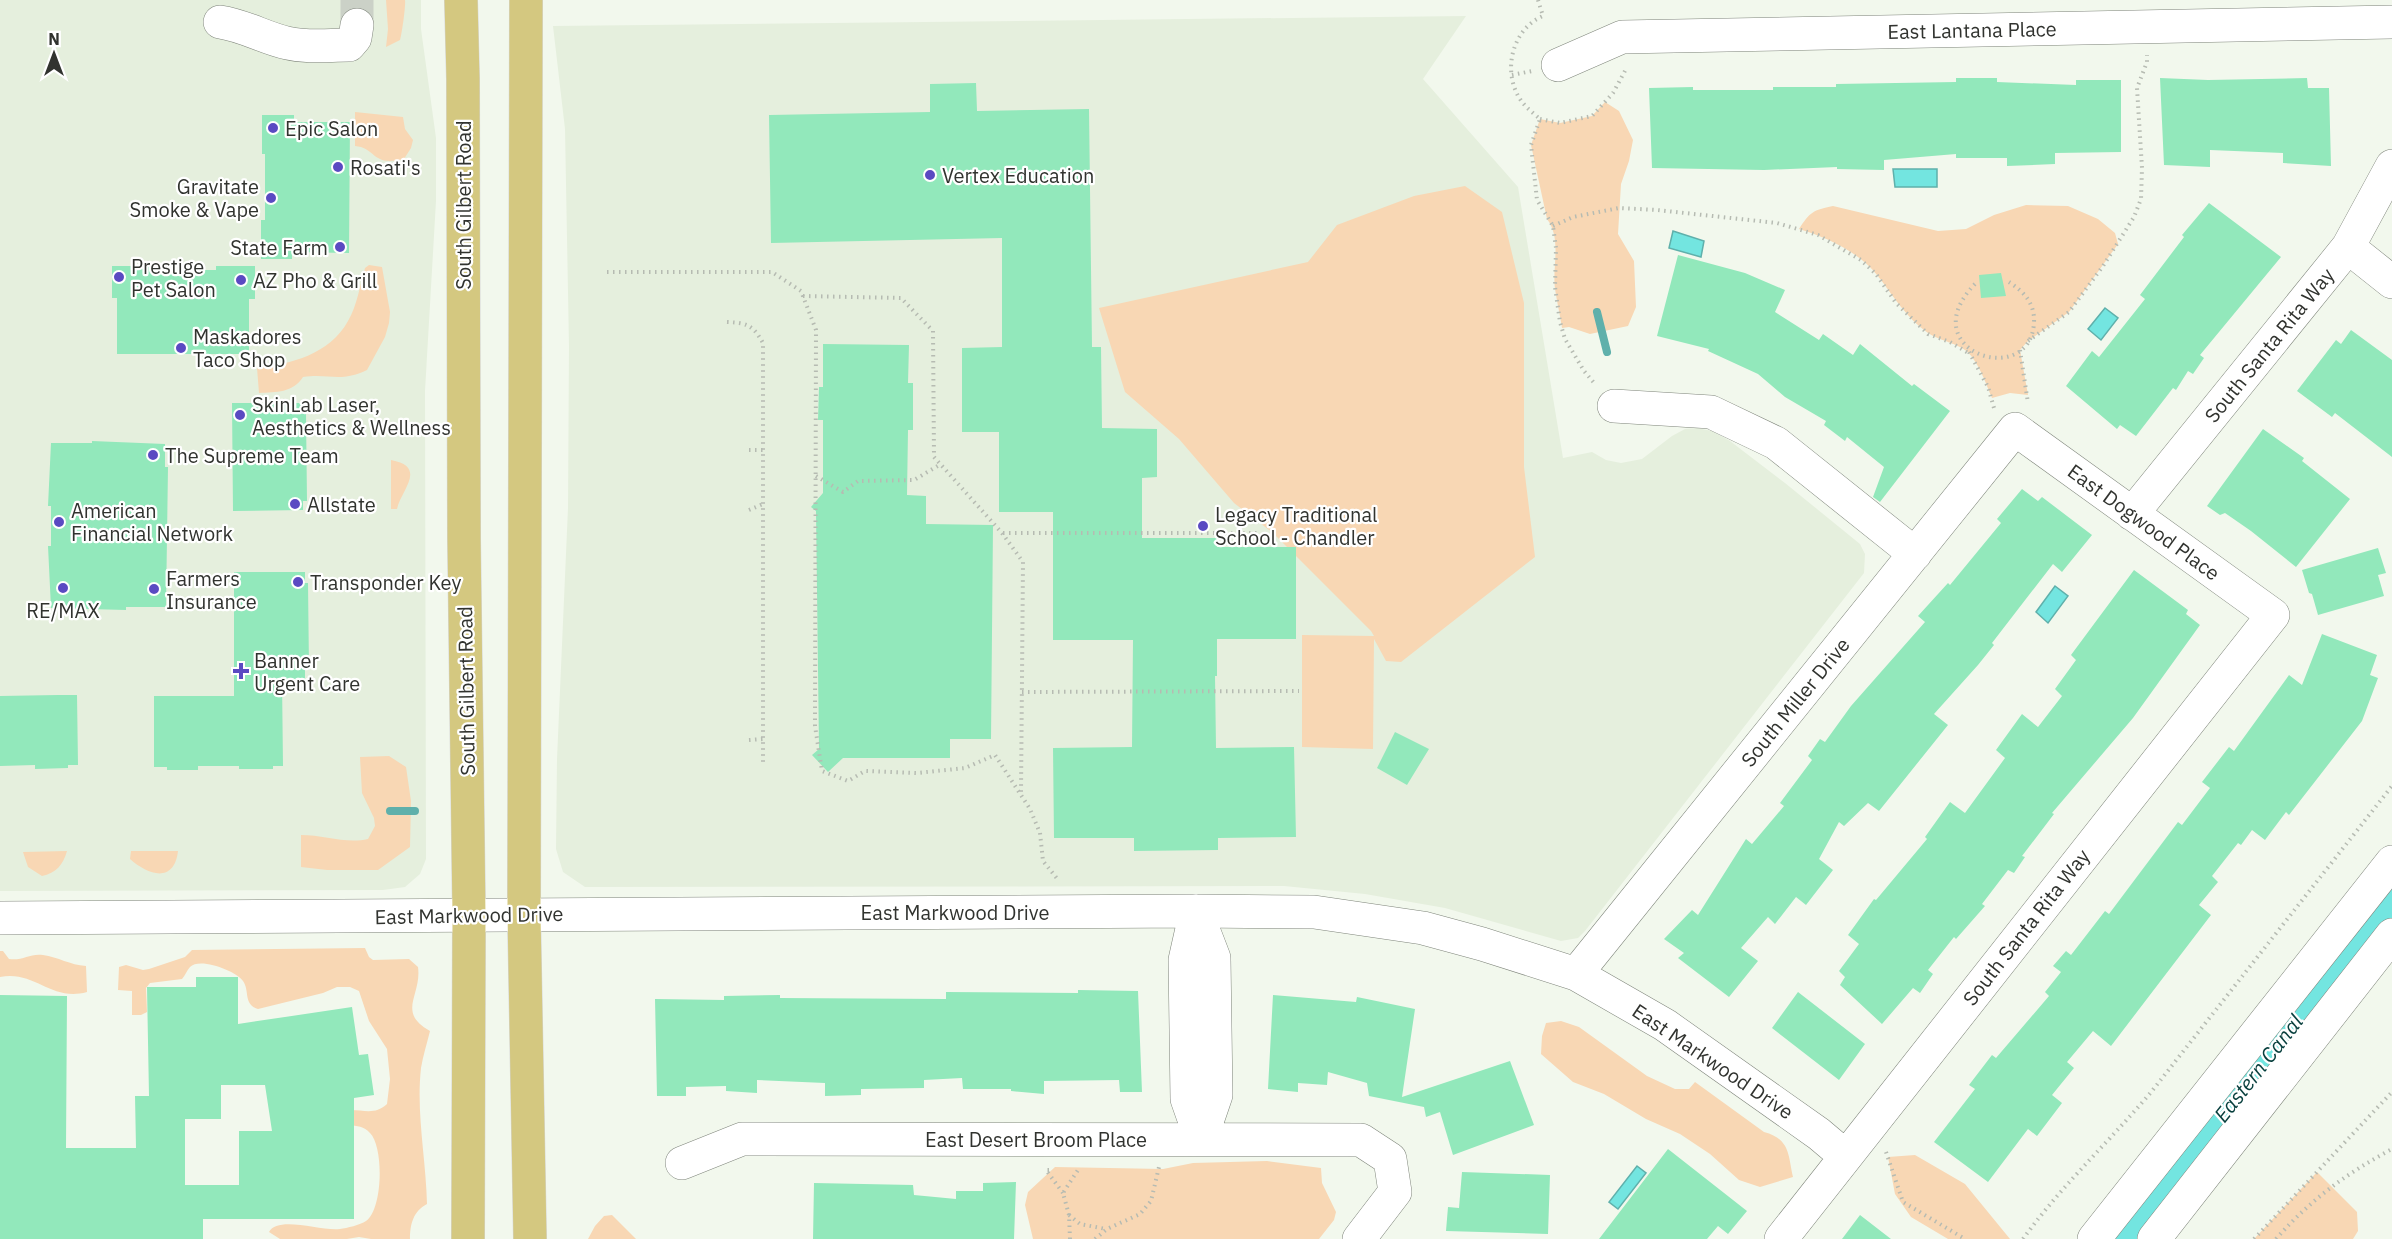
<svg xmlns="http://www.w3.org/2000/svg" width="2392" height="1239" font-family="'IBM Plex Sans',sans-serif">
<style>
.built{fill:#e5efdd}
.green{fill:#f8d7b4}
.water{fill:#73e5e0;stroke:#5fb0ab;stroke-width:1.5}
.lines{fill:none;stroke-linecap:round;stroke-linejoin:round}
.stream{stroke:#5fb0ab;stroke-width:8}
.canal{stroke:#73e5e0;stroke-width:27}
.building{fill:#92e8bb;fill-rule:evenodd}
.minor-tunnel{stroke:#cbd1c7;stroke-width:33;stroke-dasharray:33 16;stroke-linecap:butt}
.minor-casing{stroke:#7f857b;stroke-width:34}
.major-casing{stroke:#d6d6d5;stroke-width:34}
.path{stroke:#b6bbb2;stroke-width:4;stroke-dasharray:1.5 4.5;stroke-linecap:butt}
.minor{stroke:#fff;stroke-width:33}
.major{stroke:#d4c880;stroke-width:33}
.poi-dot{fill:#5a4ac2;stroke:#fff;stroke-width:2}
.labels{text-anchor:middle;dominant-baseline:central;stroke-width:4.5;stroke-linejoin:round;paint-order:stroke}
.street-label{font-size:20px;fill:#31332f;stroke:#fff}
.poi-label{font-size:20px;fill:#31332f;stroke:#fff;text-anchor:start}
.water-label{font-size:21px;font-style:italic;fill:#073f3d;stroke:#fff}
</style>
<rect width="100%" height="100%" fill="#f2f8ed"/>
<path class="built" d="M 0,0 L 421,0 L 421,29 L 436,138 L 436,201 L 425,391 L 426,859 L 420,874 L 405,887 L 383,890 L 0,891 Z
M 1466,16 L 1423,79 L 1518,187 L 1563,458 L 1592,452 L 1606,460 L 1621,463 L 1642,459 L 1672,436 L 1685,429 L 1697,428 L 1712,431 L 1730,441 L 1785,483 L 1860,544 L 1865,554 L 1864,573 L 1585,931 L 1578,938 L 1561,941 L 1445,908 L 1365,894 L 1284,886 L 585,887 L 563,872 L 556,849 L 557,759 L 568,508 L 569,346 L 565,129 L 553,26 Z"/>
<path class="green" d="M 386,0 L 405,0 C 406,4 402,34 400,40 L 386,47 L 388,29 Z
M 1605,102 L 1619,111 L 1633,140 L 1629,161 L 1621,184 L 1618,234 L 1634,261 L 1636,307 L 1628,326 L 1590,334 L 1569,327 L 1562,328 C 1560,315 1557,302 1555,289 C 1552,266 1562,239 1547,219 L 1531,145 L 1540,119 L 1560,123 L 1592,116 Z
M 355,112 L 403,117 L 405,129 L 413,140 L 411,148 L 404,159 C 371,167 377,148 355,146 Z
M 1465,186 L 1502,212 L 1524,303 L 1524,467 L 1535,557 L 1401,662 L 1386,661 L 1374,639 L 1373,749 L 1302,747 L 1302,635 L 1374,636 L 1371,631 L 1273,533 L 1234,503 L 1179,439 L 1125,392 L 1099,308 L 1308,262 L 1337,225 L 1414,196 Z
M 2026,205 L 2068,206 L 2098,219 L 2115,233 L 2118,244 L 2069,312 L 2028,341 L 2020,350 L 2028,395 L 2010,393 L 1992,398 C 1986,384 1981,369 1972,357 C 1962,343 1941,342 1928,333 C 1906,318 1893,295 1877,275 C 1859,252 1826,237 1799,229 C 1810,212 1813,210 1833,206 L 1938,231 L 1966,229 L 1994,215 Z
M 369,265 L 382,267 L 390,312 L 389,323 L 385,337 L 367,370 C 340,383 329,373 303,377 C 293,393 276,392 259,393 L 257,368 C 291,364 330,354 348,321 C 357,306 360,285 365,268 Z
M 391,460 C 428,467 401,490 397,509 L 391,509 Z
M 389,756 L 406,767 L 411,801 L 410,847 L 378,870 L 327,870 L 301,867 L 301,835 C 324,835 346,844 368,839 L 375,826 L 374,818 L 362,793 L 360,757 Z
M 67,851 C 63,865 56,873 42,876 L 28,867 L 23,852 Z
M 131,851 L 178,851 C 174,884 148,875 130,859 Z
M 365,948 L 369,957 L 373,960 L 409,959 L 418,967 C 422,995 396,1012 430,1031 C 427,1043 423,1056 421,1068 C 416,1113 426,1159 427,1204 C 413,1211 410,1225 410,1239 L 371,1239 L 359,1237 L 347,1239 L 280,1239 L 269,1232 C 278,1215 323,1232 340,1229 C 347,1228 360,1225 366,1221 C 383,1209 384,1147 370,1133 C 364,1126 357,1126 349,1125 L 350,1110 C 365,1110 375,1115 387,1104 L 390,1079 L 387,1049 L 369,1021 L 359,991 L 350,987 L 337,987 L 323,993 L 258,1009 C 243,1004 250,991 243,981 C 236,971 200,957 190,967 C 187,970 185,976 182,979 L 150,983 L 146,988 L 147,1012 L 141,1015 L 132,1015 L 132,991 L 118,990 L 119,967 L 126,965 L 143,970 L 149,969 L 185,957 L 192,950 Z
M 0,951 L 3,951 L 9,959 C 23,961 30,953 43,955 C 58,957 70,965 86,966 L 87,992 C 51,1002 35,970 0,977 Z
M 1561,1021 L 1579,1027 L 1647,1076 L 1675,1089 L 1689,1089 L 1695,1082 L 1764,1132 C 1790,1139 1788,1154 1793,1177 L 1760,1187 L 1739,1180 L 1710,1154 L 1680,1134 L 1646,1119 L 1604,1094 L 1573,1082 L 1541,1054 L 1542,1036 L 1546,1023 Z
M 1915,1155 L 1965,1184 L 2010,1239 L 1948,1239 L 1911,1217 L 1895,1194 L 1888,1157 Z
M 1267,1161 L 1321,1168 L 1322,1183 L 1336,1212 L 1334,1220 L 1319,1239 L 1033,1239 L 1025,1205 L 1028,1192 L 1055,1167 L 1163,1169 L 1193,1163 Z
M 2317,1172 L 2357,1212 L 2358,1231 L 2353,1239 L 2254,1239 Z
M 612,1215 L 636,1239 L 588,1239 L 595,1226 L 604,1216 Z"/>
<path class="water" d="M 1893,169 L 1937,169 L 1937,187 L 1895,187 Z
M 1673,231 L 1704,241 L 1701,257 L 1669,248 Z
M 2105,308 L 2118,318 L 2101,340 L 2088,329 Z
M 2055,586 L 2068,596 L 2048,623 L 2036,612 Z
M 1637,1166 L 1646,1173 L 1618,1209 L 1609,1202 Z"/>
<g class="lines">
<path class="stream" d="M 1597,312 L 1607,352
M 390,811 L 415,811"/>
<path class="canal" d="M 2123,1239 L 2392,898"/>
</g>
<path class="building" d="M 342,0 L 371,0 L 371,14 L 359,6 L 350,8 L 342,13 Z
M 1956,78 L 1997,78 L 1997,82 L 2076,85 L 2076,80 L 2121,80 L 2121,152 L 2055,153 L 2055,164 L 2007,166 L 2007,158 L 1956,158 L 1956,154 L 1884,160 L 1884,170 L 1837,169 L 1837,167 L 1764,170 L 1652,168 L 1649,88 L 1693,87 L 1693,90 L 1773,90 L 1773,87 L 1836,87 L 1836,84 L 1956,82 Z
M 2160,78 L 2208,80 L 2307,78 L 2308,88 L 2329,88 L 2331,166 L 2283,163 L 2283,153 L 2210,150 L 2210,167 L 2164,165 Z
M 976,83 L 977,111 L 1089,109 L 1092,347 L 1101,347 L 1102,428 L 1157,429 L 1157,477 L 1142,478 L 1142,538 L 1217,538 L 1217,547 L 1296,547 L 1296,639 L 1217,639 L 1217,676 L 1215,676 L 1216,748 L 1294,747 L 1296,837 L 1218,838 L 1218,850 L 1134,851 L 1134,838 L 1054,838 L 1053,748 L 1132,747 L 1133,640 L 1053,640 L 1053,512 L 999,512 L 999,432 L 962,432 L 962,348 L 1002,347 L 1002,238 L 771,243 L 769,115 L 930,112 L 930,84 Z
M 262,115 L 294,115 L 294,122 L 350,122 L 349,253 L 292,252 L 292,259 L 261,259 L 261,220 L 265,220 L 265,154 L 262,154 Z
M 2209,203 L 2281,257 L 2200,355 L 2204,358 L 2193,374 L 2188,371 L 2176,390 L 2173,388 L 2136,436 L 2120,425 L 2117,429 L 2066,386 L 2092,351 L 2099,357 L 2145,299 L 2140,295 L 2184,237 L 2182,235 Z
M 1678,255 L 1745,273 L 1785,290 L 1775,312 L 1819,340 L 1823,334 L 1853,355 L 1860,344 L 1912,386 L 1914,384 L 1950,411 L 1880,502 L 1873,497 L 1884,467 L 1847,437 L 1845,441 L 1824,425 L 1826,421 L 1785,397 L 1758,374 L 1708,351 L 1709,349 L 1657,336 Z
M 112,266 L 150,266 L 150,270 L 216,270 L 216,266 L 255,266 L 255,299 L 249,299 L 249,354 L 117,354 L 117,298 L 112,298 Z
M 2001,273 L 2006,296 L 1981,298 L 1979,275 Z
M 2351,330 L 2392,360 L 2392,457 L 2335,413 L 2332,417 L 2297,391 L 2336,340 L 2341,344 Z
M 823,344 L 909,345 L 908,383 L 913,383 L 913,430 L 908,430 L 907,495 L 926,496 L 926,524 L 993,525 L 991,739 L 950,739 L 950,758 L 843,758 L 828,772 L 812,755 L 819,749 L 816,511 L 811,507 L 823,493 L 823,420 L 818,420 L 819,387 L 823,387 Z
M 232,403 L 303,403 L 304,414 L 306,414 L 307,501 L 303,501 L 303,510 L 233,511 Z
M 2263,429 L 2304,458 L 2302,461 L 2350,499 L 2296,567 L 2251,531 L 2225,513 L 2220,515 L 2207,506 Z
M 92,441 L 165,444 L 165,467 L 168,467 L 166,607 L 126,607 L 126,610 L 51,608 L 48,546 L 51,546 L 51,506 L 48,506 L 51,443 L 92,443 Z
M 2022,489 L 2038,501 L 2042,497 L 2092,535 L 2062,572 L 2053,564 L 1992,643 L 1994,645 L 1978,665 L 1934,714 L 1948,725 L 1879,811 L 1868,803 L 1844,826 L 1839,822 L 1819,859 L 1833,870 L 1806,905 L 1796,897 L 1775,924 L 1768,917 L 1741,948 L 1758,961 L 1729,997 L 1678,958 L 1684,953 L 1664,939 L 1692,910 L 1698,915 L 1746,839 L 1752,844 L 1784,806 L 1780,803 L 1812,760 L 1808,756 L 1820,739 L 1825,742 L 1851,706 L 1925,622 L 1918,616 L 1948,583 L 1950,585 L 2001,523 L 1997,519 Z
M 2378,548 L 2386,573 L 2378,575 L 2384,596 L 2318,615 L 2312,594 L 2309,593 L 2302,570 Z
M 2134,570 L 2188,610 L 2186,614 L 2200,625 L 2133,718 L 2052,813 L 2054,814 L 2022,856 L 2025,857 L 2014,873 L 2008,870 L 1982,904 L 1985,906 L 1956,939 L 1954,937 L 1928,970 L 1933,974 L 1920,993 L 1913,988 L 1882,1024 L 1840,985 L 1845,977 L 1839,971 L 1859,944 L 1848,935 L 1874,899 L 1876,900 L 1927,839 L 1925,837 L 1950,802 L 1965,813 L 2005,758 L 1996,750 L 2022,714 L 2038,727 L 2062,696 L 2055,689 L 2076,660 L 2071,655 Z
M 234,572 L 305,572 L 305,583 L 308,583 L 309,670 L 305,670 L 305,679 L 282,679 L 283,766 L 273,766 L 273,769 L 239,769 L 239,766 L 198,766 L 198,770 L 167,770 L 167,767 L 154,767 L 154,696 L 234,696 Z
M 2322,634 L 2377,655 L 2370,675 L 2378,678 L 2362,721 L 2289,815 L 2286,812 L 2265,840 L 2252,830 L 2241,845 L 2238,843 L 2212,876 L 2218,882 L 2199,905 L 2211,915 L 2111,1046 L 2093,1031 L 2067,1062 L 2074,1068 L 2052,1095 L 2062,1103 L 2037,1136 L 2028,1129 L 1988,1182 L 1934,1142 L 1975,1089 L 1969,1085 L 1992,1055 L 1996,1058 L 2049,996 L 2045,992 L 2061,972 L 2053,966 L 2066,951 L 2071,955 L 2105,911 L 2109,914 L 2178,822 L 2182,825 L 2210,788 L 2202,782 L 2229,747 L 2234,751 L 2289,675 L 2302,685 Z
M 58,695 L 77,695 L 78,765 L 68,765 L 68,768 L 35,769 L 35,765 L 0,766 L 0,696 Z
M 1395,732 L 1429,749 L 1407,785 L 1377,768 Z
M 196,977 L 238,977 L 238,1024 L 352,1007 L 359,1055 L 368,1054 L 374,1095 L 354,1098 L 354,1219 L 203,1219 L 203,1239 L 0,1239 L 0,995 L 67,996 L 66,1148 L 136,1148 L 135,1096 L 149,1096 L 147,987 L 196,987 ZM 221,1085 L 265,1085 L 272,1131 L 239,1131 L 239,1185 L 185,1185 L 185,1119 L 221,1119 Z
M 1078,990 L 1138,991 L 1142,1092 L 1120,1092 L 1119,1080 L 1044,1081 L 1044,1094 L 1011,1091 L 1011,1089 L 963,1089 L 962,1078 L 924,1080 L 924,1088 L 861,1089 L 861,1095 L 825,1096 L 825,1083 L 757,1080 L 757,1093 L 726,1091 L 726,1086 L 686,1087 L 686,1096 L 657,1096 L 655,999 L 724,1000 L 724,996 L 780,995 L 780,998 L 946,999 L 946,992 L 1078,993 Z
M 1798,992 L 1865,1044 L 1839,1080 L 1772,1028 Z
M 1273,995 L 1356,1002 L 1357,997 L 1415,1009 L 1402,1097 L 1510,1061 L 1534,1125 L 1453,1155 L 1440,1112 L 1426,1117 L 1424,1107 L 1369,1096 L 1367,1083 L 1328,1072 L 1327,1085 L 1298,1083 L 1298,1092 L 1268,1089 Z
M 1668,1149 L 1747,1211 L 1728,1234 L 1718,1226 L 1707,1239 L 1599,1239 Z
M 1462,1172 L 1550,1175 L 1548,1234 L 1446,1231 L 1448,1207 L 1459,1208 Z
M 1016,1182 L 1014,1239 L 813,1239 L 814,1183 L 913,1185 L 914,1195 L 956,1199 L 956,1191 L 983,1191 L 983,1183 Z
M 1860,1215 L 1891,1239 L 1842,1239 Z"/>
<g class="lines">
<path class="minor-tunnel" d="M 357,0 L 357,25"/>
<g class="minor-casing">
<path id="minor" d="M 220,22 C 246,26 264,38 287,43 C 308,48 328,45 349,45 L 355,38 L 357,25
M 1558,65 L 1622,37 L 2392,22
M 2348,247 L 2392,282
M 1614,406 L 1711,412 L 1776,443 L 1915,554
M 2132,514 L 2348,247 L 2392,166
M 1196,911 L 1214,958 L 1216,1095 L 1201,1139
M 1196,911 L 1185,960 L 1187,1099 L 1201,1139
M 0,918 L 1196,911 L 1314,912 L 1423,928 L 1482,944 L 1576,974 L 1665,1025 L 1819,1134 L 1845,1156
M 1576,974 L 2015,429 L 2273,615 L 1781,1239
M 682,1163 L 742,1139 L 1361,1140 L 1390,1159 L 1395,1192 L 1359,1239
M 2094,1239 L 2392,862
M 2154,1239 L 2392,935"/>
</g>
<g class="major-casing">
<path id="major" d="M 461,0 L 463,79 L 464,538 L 469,915 L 468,1239
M 526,0 L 524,914 L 530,1239"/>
</g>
<path class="path" d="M 1538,0 L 1543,16 C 1512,29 1502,71 1520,99 C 1525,107 1533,113 1540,119 L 1531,145 L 1537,200 L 1553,226 L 1556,248 L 1555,287 L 1560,322 L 1565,339 L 1584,371 L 1595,384
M 1512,75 L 1532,71
M 1540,119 L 1560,123 L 1592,116 L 1613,93 L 1626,69
M 1553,226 L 1573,217 L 1619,208 L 1657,210 L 1777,223 L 1818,235 L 1861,260 L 1876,274 L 1896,303 L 1928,334 L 1950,342 L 1970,354
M 607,272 L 772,272 L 801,291 L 816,330 L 815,726 L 822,771 L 848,781 L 865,771 L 917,773 L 965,768 L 995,755 L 1030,809 L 1040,833 L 1043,861 L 1059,881
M 1975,284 C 1910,351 2030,390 2034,323 C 2035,303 2024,292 2009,282
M 803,296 L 901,298 L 933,331 L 934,457 L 1002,533 L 1023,562 L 1021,793
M 727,322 C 747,323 753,325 763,343 L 763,766
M 2028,341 L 2069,312 L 2103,266 L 2134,217 L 2141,199 L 2142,168 L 2137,88 L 2147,62 L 2147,55
M 2020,350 L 2028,403
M 1969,352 L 1988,387 L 1994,408
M 749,450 L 763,450
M 816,476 L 843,492 L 858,481 L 914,480 L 941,464
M 749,510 L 763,504
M 1003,533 L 1257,533
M 1022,692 L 1299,691
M 749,740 L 763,739
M 1886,1152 L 1903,1202 L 1965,1239
M 1049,1170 L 1046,1170 L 1063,1193
M 1069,1215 L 1063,1193 L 1078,1170
M 1070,1239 L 1069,1215 L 1080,1224 L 1106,1229
M 1095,1239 L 1107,1229 L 1140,1214 L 1151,1201 L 1159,1167
M 2023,1239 C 2061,1186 2110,1141 2152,1091 L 2392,786
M 2254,1239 L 2392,1092
M 2276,1239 C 2310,1200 2347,1173 2392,1149"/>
<use href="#minor" class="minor"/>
<use href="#major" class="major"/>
</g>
<g class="poi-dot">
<circle cx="273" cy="128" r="6"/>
<circle cx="338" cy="167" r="6"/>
<circle cx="930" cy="175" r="6"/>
<circle cx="271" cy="198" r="6"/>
<circle cx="340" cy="247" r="6"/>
<circle cx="119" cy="277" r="6"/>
<circle cx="241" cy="280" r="6"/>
<circle cx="181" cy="348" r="6"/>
<circle cx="240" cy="415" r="6"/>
<circle cx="153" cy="455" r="6"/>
<circle cx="295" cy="504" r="6"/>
<circle cx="59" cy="522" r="6"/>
<circle cx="1203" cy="526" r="6"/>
<circle cx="298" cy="582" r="6"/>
<circle cx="63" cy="588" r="6"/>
<circle cx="154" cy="589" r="6"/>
<path d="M238 662h6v6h6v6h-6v6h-6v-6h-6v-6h6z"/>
</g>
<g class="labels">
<g class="street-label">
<text transform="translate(1972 30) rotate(-1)">East Lantana Place</text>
<text transform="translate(463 205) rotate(-90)">South Gilbert Road</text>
<text transform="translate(2269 345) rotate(-51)">South Santa Rita Way</text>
<text transform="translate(2144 522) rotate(36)">East Dogwood Place</text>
<text transform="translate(466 691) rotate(-91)">South Gilbert Road</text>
<text transform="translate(1795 702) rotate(-51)">South Miller Drive</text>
<text x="955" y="912">East Markwood Drive</text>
<text transform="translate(469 915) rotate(-1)">East Markwood Drive</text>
<text transform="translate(2026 927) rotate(-52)">South Santa Rita Way</text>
<text transform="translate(1713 1061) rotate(34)">East Markwood Drive</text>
<text x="1036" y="1139">East Desert Broom Place</text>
</g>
<g class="poi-label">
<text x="285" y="128">Epic Salon</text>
<text x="350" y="167">Rosati's</text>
<text x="942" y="175">Vertex Education</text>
<text x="259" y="186" text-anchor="end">Gravitate<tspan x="259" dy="23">Smoke &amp; Vape</tspan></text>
<text x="328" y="247" text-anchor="end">State Farm</text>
<text x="131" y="266">Prestige<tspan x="131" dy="23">Pet Salon</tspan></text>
<text x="253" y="280">AZ Pho &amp; Grill</text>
<text x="193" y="336">Maskadores<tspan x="193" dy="23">Taco Shop</tspan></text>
<text x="252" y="404">SkinLab Laser,<tspan x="252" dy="23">Aesthetics &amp; Wellness</tspan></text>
<text x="165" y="455">The Supreme Team</text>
<text x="307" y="504">Allstate</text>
<text x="71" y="510">American<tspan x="71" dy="23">Financial Network</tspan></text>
<text x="1215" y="514">Legacy Traditional<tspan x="1215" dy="23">School - Chandler</tspan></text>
<text x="166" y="578">Farmers<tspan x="166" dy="23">Insurance</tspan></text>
<text x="310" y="582">Transponder Key</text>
<text x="63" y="610" text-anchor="middle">RE/MAX</text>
<text x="254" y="660">Banner<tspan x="254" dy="23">Urgent Care</tspan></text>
</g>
<g class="water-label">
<text transform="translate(2258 1068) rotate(-52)">Eastern Canal</text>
</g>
</g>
<g transform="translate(54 54)" stroke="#ffffff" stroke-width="4.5" paint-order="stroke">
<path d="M0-4.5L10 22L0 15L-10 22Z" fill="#31332f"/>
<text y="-9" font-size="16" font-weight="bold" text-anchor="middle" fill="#31332f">N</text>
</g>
</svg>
